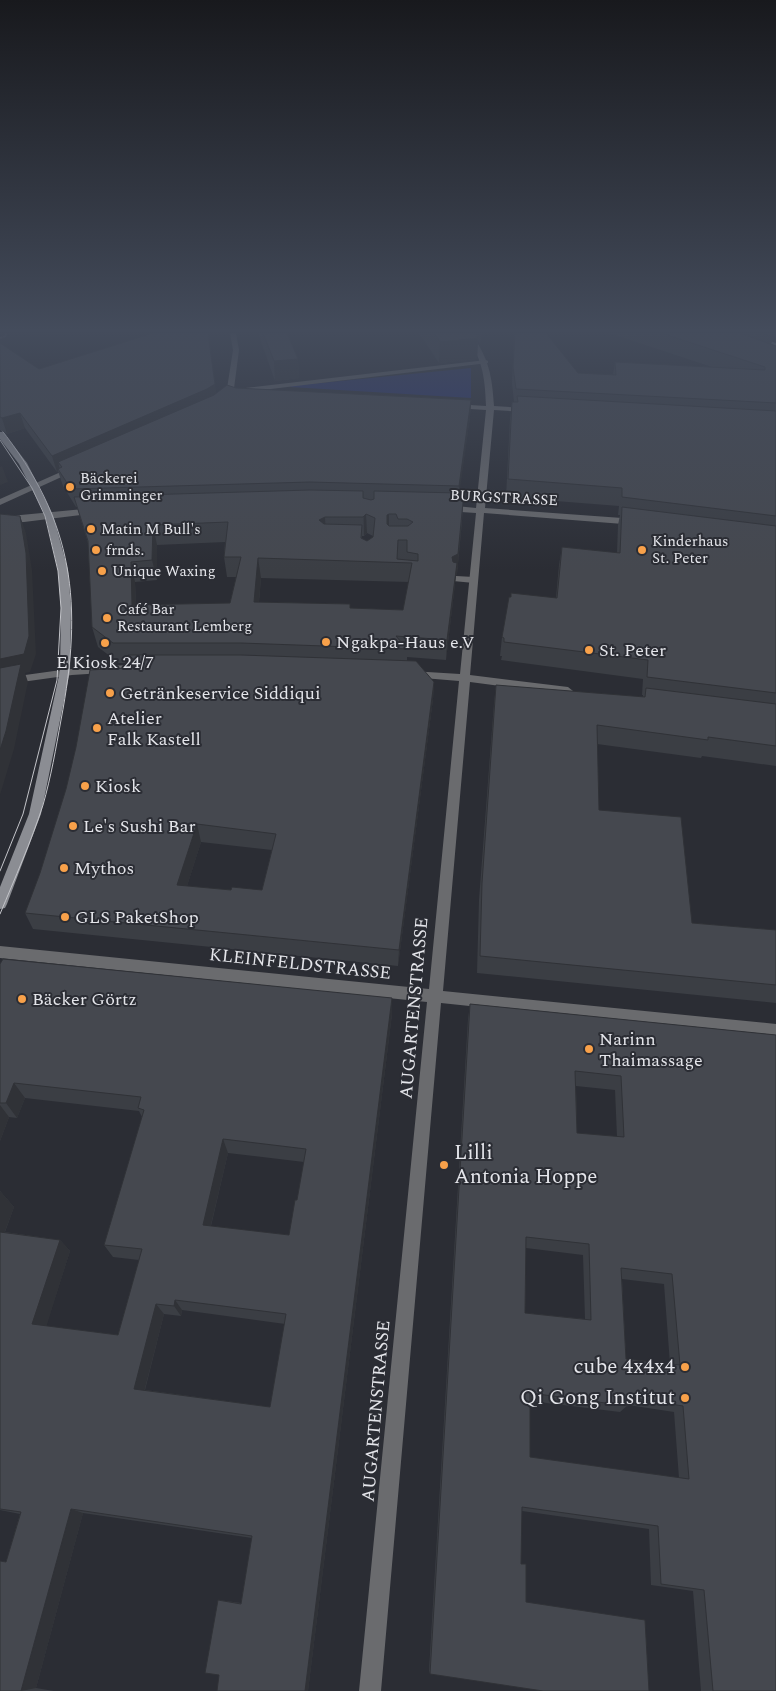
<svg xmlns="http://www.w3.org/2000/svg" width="776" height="1691" font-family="Spectral,serif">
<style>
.green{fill:#263073}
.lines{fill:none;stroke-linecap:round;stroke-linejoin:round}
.path{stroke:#686970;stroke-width:2;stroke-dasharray:2.5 1;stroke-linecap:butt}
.lane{fill:#6a6b6e;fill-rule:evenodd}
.street{fill:#6a6b6e;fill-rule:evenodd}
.secondary{fill:#8b8d93;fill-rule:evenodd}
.primary{fill:#a5a7af;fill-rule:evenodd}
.tram{stroke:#c4c5ca;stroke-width:1}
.wall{fill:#3b3e44;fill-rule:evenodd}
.shaded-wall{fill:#303237}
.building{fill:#45484f;stroke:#303237;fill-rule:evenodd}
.poi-dot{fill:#f8a14a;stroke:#2b2d34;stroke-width:2}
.labels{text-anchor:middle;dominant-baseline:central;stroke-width:4;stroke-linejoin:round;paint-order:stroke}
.far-poi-label{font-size:15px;fill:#e4e5ea;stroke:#2b2d34;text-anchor:start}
.far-street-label{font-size:15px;fill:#e4e5ea;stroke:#2b2d34}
.poi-label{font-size:18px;fill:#e4e5ea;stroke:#2b2d34;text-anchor:start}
.street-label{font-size:18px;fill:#e4e5ea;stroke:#2b2d34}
.near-poi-label{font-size:21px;fill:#e4e5ea;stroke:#2b2d34;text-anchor:end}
</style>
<rect width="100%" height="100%" fill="#2b2d34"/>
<path class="green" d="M 471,368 L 471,398 L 290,387 L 291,386 Z"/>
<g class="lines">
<path class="path" d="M 0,338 L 6,336 L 6,333"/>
<path class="lane" d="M 486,360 L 488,361 L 488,363 L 237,393 L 234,391 L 237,389 Z
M 456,576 L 474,577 L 478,580 L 474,583 L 453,581 L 453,577 Z"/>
<path class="street" d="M 230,333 L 236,333 L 239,350 L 233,396 L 224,402 L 220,400 L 226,395 L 233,350 Z
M 465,333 L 471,333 C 489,359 492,375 494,406 L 526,408 L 530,410 L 526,412 L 494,410 L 485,508 L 636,519 L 640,522 L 636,525 L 484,513 L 470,675 L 568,687 L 573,691 L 568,695 L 470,682 L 443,991 L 776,1024 L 776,1038 L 441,1003 L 381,1691 L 359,1691 L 427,1002 L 0,958 L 0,946 L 429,989 L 459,681 L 411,677 L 406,674 L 411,671 L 460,674 L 476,513 L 446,511 L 442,508 L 446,505 L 476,508 L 486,410 L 454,408 L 450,406 L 454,404 L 486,406 C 485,375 482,359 465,333 Z
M 72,467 L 79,469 L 0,505 L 0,499 Z
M 94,508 L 98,511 L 97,513 L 24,522 L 0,523 L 0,517 Z
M 144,665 L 148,666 L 149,668 L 148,670 L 72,675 L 0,685 L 0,679 C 48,671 96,665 144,665 Z"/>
<path class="secondary" d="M 0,432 L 3,432 L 27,463 L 53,515 L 68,570 L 71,608 L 70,671 L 41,814 L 7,904 L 5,908 L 0,909 L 0,887 L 29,814 L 60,671 L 61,608 L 58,570 L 45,515 L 19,464 L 0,439 Z"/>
<path class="primary" d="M 736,333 L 746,333 L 776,343 L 776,347 Z"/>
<path class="tram" d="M 0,428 C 75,522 83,605 61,720 C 56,748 51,777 43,805 C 31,842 15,878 0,914
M 0,440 L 32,488 L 45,516 L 58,571 L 61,608 L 57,680 L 23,814 L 0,871"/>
</g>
<path class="wall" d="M 258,333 L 287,333 L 298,359 L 299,378 L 275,381 Z
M 419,333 L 482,333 L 480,344 L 478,341 L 477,359 L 439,363 Z
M 514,333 L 546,333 L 578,373 L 613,375 L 615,362 L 712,367 L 609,333 L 776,333 L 776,337 L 773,336 L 774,337 L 771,344 L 776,346 L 776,766 L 702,756 L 701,758 L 597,744 L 599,810 L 692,923 L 776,930 L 776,1003 L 477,973 L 479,900 L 494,703 L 496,685 L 643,697 L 643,695 L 642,695 L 643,679 L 501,660 L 502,656 L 500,656 L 502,637 L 556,598 L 559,565 L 562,547 L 617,553 L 618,525 L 620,515 L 618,515 L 619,506 L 506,497 L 510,419 L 512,402 L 514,402 L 512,383 Z
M 0,343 L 39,369 L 211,356 L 216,394 L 236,388 L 471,400 L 470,417 L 458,499 L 463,502 L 462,521 L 457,574 L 456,575 L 446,660 L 407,657 L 407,661 L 434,682 L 433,699 L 398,966 L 33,929 L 25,913 L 131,668 L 130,663 L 119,663 L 98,647 L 92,627 L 88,543 L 77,507 L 76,507 L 63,486 L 58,471 L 57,472 L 25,428 L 7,434 L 0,430 ZM 367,533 L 373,536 L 373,537 L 367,541 L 362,539 L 362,536 L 364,536 ZM 225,542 L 224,557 L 227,577 L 236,577 L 230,603 L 136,605 L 135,582 L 157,580 L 157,545 ZM 261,578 L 409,582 L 403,610 L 350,608 L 350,604 L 259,602 ZM 201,842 L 272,850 L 262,890 L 231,890 L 187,886 Z
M 0,964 L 392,998 L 392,1014 L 308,1691 L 219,1675 L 218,1600 L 241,1603 L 252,1538 L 83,1513 L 36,1688 L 54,1691 L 0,1691 L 0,1561 L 6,1562 L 20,1514 L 0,1510 L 0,1191 L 14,1207 L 5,1232 L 60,1240 L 70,1251 L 46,1326 L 118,1335 L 139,1260 L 113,1257 L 104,1245 L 142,1117 L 139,1111 L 25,1098 L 17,1118 L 9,1117 L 0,1141 ZM 228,1153 L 304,1162 L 297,1200 L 289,1235 L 211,1226 ZM 182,1310 L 285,1324 L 270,1407 L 145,1390 L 164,1314 L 181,1316 Z
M 470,1004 L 776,1035 L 776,1691 L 701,1691 L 693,1591 L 651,1585 L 649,1529 L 522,1511 L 430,1674 L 429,1671 L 468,1019 ZM 576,1086 L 615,1090 L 617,1137 L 577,1133 ZM 526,1248 L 583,1255 L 585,1319 L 525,1313 ZM 622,1279 L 664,1284 L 670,1364 L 626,1359 ZM 530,1401 L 620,1412 L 628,1405 L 674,1412 L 679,1478 L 530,1457 Z"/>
<path class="shaded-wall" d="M 28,333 L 73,333 L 29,337 Z
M 209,333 L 211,333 L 211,356 L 209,341 Z
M 478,338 L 477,359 L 439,363 L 440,342 Z
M 298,359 L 299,378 L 275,381 L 274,361 Z
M 215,384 L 217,399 L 62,467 L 58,462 L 60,470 L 58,469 L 58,471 L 57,472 L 52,456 Z
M 471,400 L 470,417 L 458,504 L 459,486 Z
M 20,413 L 25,428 L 7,434 L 2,418 Z
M 2,466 L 8,482 L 0,485 L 0,467 Z
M 363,491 L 363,516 L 366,514 L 367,533 L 364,536 Z
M 463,502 L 457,574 L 456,575 L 446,660 L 452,557 Z
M 389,514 L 389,533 L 387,535 L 387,515 Z
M 20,516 L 26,533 L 32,570 L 36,654 L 30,672 L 25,673 L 28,682 L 14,749 L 0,795 L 0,659 Z
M 325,517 L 326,536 L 319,520 Z
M 153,525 L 157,545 L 157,580 L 152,560 Z
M 258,558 L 261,578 L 257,622 L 254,602 Z
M 131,562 L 135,582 L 137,625 L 132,605 Z
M 434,682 L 433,699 L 398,966 L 399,950 Z
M 197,824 L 201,842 L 182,902 L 177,885 Z
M 392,998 L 392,1014 L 308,1691 L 305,1691 Z
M 14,1083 L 25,1098 L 17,1118 L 6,1103 Z
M 0,1105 L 9,1117 L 0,1141 Z
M 223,1139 L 228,1153 L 208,1237 L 203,1225 Z
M 0,1191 L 14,1207 L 1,1242 L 0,1242 Z
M 60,1240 L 70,1251 L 44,1334 L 32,1324 Z
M 175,1300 L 182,1310 L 181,1316 L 174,1306 Z
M 156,1304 L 164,1314 L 143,1396 L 134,1389 Z
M 71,1509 L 83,1513 L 36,1688 L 21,1691 Z"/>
<path class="building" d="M 153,333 L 209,333 L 209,341 L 215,384 L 207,389 L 52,456 L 20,413 L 2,418 L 0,417 L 0,343 L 39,369 Z
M 263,333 L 287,333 L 298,359 L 274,361 Z
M 434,333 L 476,333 L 478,338 L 440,342 Z
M 515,333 L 546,333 L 578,373 L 616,375 L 615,362 L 765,370 L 765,367 L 661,333 L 740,333 L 776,346 L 776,403 L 516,389 L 513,367 Z
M 761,333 L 772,333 L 774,337 Z
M 227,385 L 236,388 L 471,400 L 459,486 L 310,482 L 71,489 L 58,469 L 62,467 L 58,462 L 214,395 Z
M 517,396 L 776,411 L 776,516 L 622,497 L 622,488 L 508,479 L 512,402 L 518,402 Z
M 310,490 L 363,491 L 363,498 L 371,500 L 374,499 L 374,491 L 458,493 L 457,499 L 463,502 L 458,554 L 452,557 L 453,562 L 457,563 L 447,640 L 396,636 L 407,649 L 241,643 L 113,643 L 92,627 L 88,541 L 74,497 ZM 366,514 L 375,518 L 373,537 L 367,541 L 361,538 L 362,525 L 324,524 L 319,520 L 325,517 L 363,517 ZM 389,514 L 396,514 L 398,519 L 407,519 L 413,522 L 408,526 L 389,526 L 387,524 L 387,515 ZM 228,522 L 224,557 L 241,557 L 230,603 L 132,605 L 131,562 L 152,560 L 153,525 ZM 398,540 L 407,540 L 407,552 L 418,554 L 418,561 L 397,559 ZM 258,558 L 412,563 L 403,610 L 350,608 L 350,604 L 254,602 Z
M 622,507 L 776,526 L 776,693 L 647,677 L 648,660 L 504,642 L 504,638 L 502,637 L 509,597 L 511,597 L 511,593 L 557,598 L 562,547 L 620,553 Z
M 0,514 L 20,516 L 26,553 L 29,636 L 24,654 L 0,659 Z
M 128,655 L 241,655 L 416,661 L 434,682 L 399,950 L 25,913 L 40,873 L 66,789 L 76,747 L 90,670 L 144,667 ZM 197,824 L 276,834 L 262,890 L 232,887 L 231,890 L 177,885 Z
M 21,664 L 6,731 L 0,750 L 0,668 Z
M 496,685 L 645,697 L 646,688 L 776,704 L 776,746 L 708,737 L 708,740 L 597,725 L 599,810 L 681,817 L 692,923 L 776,930 L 776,985 L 480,956 L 482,883 Z
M 3,959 L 392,998 L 305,1691 L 217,1691 L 219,1675 L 205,1673 L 218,1600 L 241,1604 L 252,1536 L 71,1509 L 21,1691 L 0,1691 L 0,1561 L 6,1562 L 21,1512 L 0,1509 L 0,1232 L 60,1240 L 32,1324 L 118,1335 L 142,1249 L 104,1245 L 144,1110 L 138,1108 L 141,1097 L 14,1083 L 6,1103 L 0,1103 L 0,964 ZM 223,1139 L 306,1149 L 297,1200 L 295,1200 L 289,1235 L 203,1225 ZM 175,1300 L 286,1314 L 270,1407 L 134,1389 L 156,1304 L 174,1306 Z
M 470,1004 L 776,1035 L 776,1691 L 713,1691 L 704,1590 L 661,1584 L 658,1526 L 522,1507 L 521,1564 L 526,1564 L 526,1602 L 645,1620 L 649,1691 L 543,1691 L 430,1674 ZM 575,1071 L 621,1076 L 624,1137 L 577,1133 ZM 526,1237 L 589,1244 L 591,1320 L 525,1313 ZM 621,1268 L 672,1274 L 680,1365 L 626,1359 ZM 530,1393 L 628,1406 L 628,1397 L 683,1406 L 689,1479 L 530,1457 Z"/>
<linearGradient id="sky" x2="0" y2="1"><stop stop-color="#18191d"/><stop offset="0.58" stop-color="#444c5c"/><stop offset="1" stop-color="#444c5c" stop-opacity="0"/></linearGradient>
<rect width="776" height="570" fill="url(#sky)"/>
<g class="poi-dot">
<circle cx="70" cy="487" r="5"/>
<circle cx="91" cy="529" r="5"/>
<circle cx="96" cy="550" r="5"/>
<circle cx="642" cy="550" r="5"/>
<circle cx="102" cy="571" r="5"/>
<circle cx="107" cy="618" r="5"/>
<circle cx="326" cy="642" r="5"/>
<circle cx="105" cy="643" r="5"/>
<circle cx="589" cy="650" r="5"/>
<circle cx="110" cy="693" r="5"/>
<circle cx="97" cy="728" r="5"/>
<circle cx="85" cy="786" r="5"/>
<circle cx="73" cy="826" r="5"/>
<circle cx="64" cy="868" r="5"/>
<circle cx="65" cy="917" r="5"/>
<circle cx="22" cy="999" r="5"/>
<circle cx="589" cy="1049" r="5"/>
<circle cx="444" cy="1165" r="5"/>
<circle cx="685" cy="1367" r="5"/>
<circle cx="685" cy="1398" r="5"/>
</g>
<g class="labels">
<g class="far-poi-label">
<text x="80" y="478">Bäckerei<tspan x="80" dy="17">Grimminger</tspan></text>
<text x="101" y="529">Matin M Bull's</text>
<text x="652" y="541">Kinderhaus<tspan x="652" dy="17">St. Peter</tspan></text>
<text x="106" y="550">frnds.</text>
<text x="112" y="571">Unique Waxing</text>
<text x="117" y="609">Café Bar<tspan x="117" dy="17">Restaurant Lemberg</tspan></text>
</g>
<g class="far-street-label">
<text transform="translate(504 498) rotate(3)">BURGSTRASSE</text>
</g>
<g class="poi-label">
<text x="336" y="642">Ngakpa-Haus e.V</text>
<text x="599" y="650">St. Peter</text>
<text x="105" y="662" text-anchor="middle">E Kiosk 24/7</text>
<text x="120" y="693">Getränkeservice Siddiqui</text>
<text x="107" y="718">Atelier<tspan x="107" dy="21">Falk Kastell</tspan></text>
<text x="95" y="786">Kiosk</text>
<text x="83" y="826">Le's Sushi Bar</text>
<text x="74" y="868">Mythos</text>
<text x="75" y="917">GLS PaketShop</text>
<text x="32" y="999">Bäcker Görtz</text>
<text x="599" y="1039">Narinn<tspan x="599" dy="21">Thaimassage</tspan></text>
</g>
<g class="street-label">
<text transform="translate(300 964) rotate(6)">KLEINFELDSTRASSE</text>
<text transform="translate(414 1008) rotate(-85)">AUGARTENSTRASSE</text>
<text transform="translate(376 1411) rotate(-85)">AUGARTENSTRASSE</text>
</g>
<g class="near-poi-label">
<text x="454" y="1153" text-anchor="start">Lilli<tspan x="454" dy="24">Antonia Hoppe</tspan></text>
<text x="675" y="1367">cube 4x4x4</text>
<text x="675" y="1398">Qi Gong Institut</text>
</g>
</g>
</svg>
